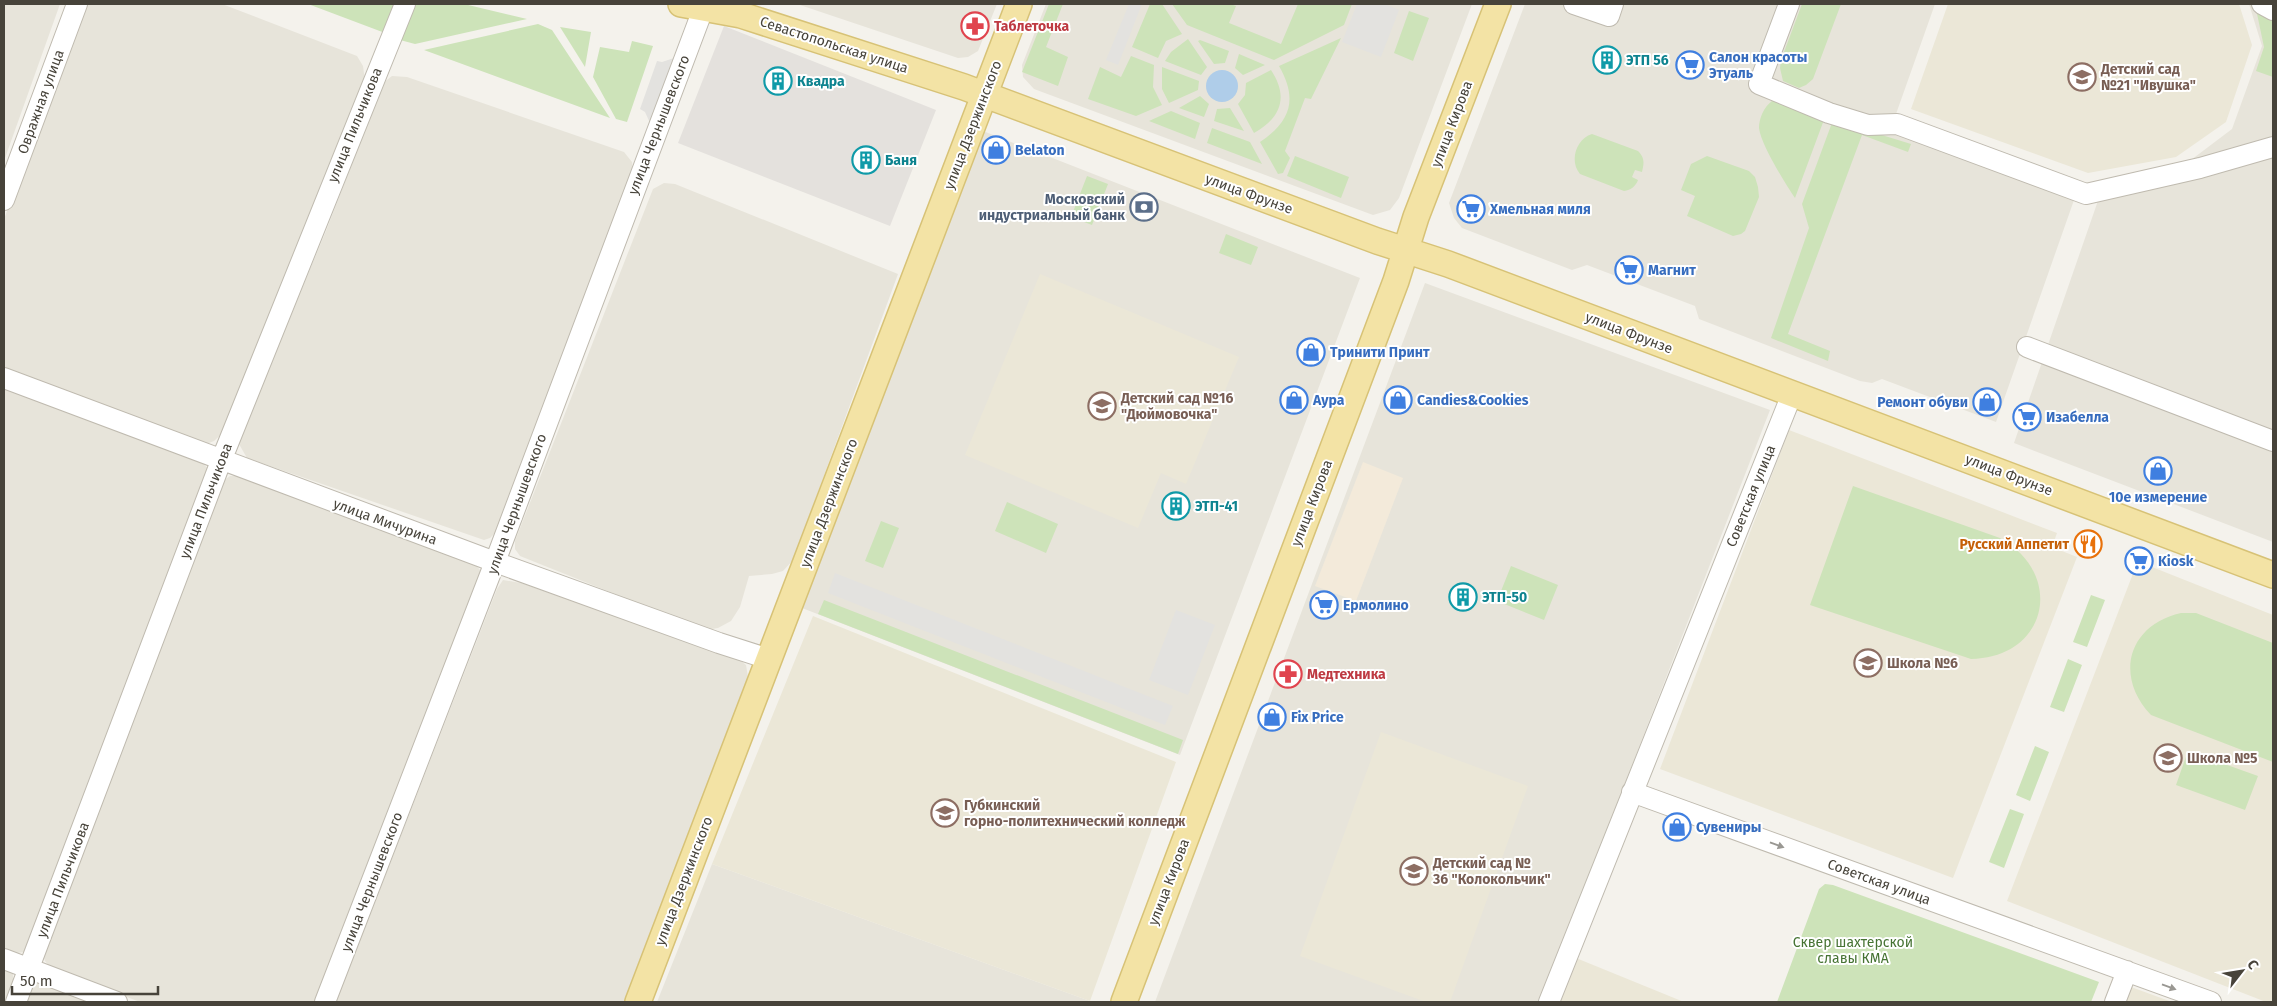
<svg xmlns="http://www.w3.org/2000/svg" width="2277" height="1006" font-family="'Fira Sans',sans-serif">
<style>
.residential{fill:#e7e4da}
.commercial{fill:#f3eada}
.industrial{fill:#e4e1dd}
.education{fill:#ebe7d7}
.green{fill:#cde3b9}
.parking{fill:#e3e2df}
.water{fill:#afcde9}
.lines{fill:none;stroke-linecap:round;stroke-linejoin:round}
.minor-casing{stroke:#bfbaaf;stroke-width:22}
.major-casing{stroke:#d7c276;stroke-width:28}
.minor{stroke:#fff;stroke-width:20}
.major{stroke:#f3e3a5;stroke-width:25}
.oneway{fill:#9a9893}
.labels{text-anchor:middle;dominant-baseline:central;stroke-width:4;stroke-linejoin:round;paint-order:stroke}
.health-label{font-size:14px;font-weight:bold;fill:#be3a42;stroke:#fff;text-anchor:start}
.street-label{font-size:14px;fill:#47433a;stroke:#fff}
.shop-label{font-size:14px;font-weight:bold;fill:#366cbe;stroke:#fff;text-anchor:start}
.culture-label{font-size:14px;font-weight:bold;fill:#0d838f;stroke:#fff;text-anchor:start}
.education-label{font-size:14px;font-weight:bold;fill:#785e54;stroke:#fff;text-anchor:start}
.service-label{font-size:14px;font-weight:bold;fill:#4e5e75;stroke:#fff;text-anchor:end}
.food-label{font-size:14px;font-weight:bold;fill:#c56008;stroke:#fff;text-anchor:end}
.park-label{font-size:14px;fill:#467333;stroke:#fff}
</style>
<rect width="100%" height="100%" fill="#f4f2ec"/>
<path class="residential" d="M 4,4 L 60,4 L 4,161 Z
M 85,4 L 222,4 L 357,56 L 363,66 L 365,81 L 224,432 L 214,441 L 201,446 L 4,370 L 4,219 Z
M 797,4 L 997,4 L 978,51 L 968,57 L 958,58 Z
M 1046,4 L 1472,4 L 1399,198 L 1390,210 L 1373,215 L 1034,89 L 1023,77 L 1022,65 Z
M 1525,4 L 1935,4 L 1896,114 L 2080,183 L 1996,422 L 1882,379 L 1872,383 L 1860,381 L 1699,319 L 1695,306 L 1587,265 L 1572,270 L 1462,228 L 1454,218 L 1449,203 Z
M 2249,4 L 2273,4 L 2273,542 L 2014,443 L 2101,192 L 2183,166 L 2232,129 L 2262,46 Z
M 392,76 L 407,77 L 624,152 L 632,162 L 633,173 L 566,344 L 496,532 L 490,538 L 484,540 L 247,458 L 239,444 L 241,434 L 326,231 L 383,83 Z
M 983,131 L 1360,278 L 1180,755 L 802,608 Z
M 664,183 L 675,184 L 898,274 L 793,560 L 783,571 L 772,574 L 749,576 L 740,607 L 731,621 L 718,628 L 705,630 L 520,556 L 515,549 L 515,541 L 653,189 Z
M 1425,283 L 1770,410 L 1540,1002 L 1155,1002 Z
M 4,386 L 202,462 L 208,469 L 25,952 L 16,953 L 4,949 Z
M 230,476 L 241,476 L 474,563 L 480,570 L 481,580 L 317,1002 L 140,1002 L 51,968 L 45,961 L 43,954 L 223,481 Z
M 503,580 L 521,583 L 740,660 L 746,665 L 748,677 L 624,1002 L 336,1002 L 497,589 Z
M 712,864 L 1090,1001 L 1090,1002 L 657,1002 Z
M 4,967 L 9,969 L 13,974 L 13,986 L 7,1002 L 4,1002 Z
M 35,980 L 99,1002 L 23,1002 L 27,990 Z"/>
<path class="commercial" d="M 1363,462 L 1403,478 L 1356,601 L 1315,586 Z"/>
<path class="industrial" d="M 724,26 L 936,110 L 890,226 L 678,143 Z"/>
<path class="education" d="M 1948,4 L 2239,4 L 2252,45 L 2226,122 L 2176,157 L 2088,173 L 1911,109 Z
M 1040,274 L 1239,357 L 1186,484 L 1161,473 L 1138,528 L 965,455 Z
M 1789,430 L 2057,533 L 2052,547 L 2077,557 L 1953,878 L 1660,769 Z
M 2147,565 L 2273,615 L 2273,1002 L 2266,1002 L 2007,901 L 2134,571 L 2144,574 Z
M 813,616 L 1176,762 L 1090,1001 L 712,864 Z
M 1381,732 L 1528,786 L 1450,1002 L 1426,1002 L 1300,956 Z
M 1576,958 L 1684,1002 L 1559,1002 Z
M 2131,987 L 2172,1002 L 2126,1002 Z"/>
<path class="green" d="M 308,4 L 396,4 L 385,33 Z
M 415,4 L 464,4 L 527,19 L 415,44 L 400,40 Z
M 1049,4 L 1063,4 L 1046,47 L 1068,57 L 1058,86 L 1022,72 Z
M 1150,4 L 1162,4 L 1182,34 L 1166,41 L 1158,58 L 1132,47 Z
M 1172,4 L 1230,4 L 1236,6 L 1229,23 L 1281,44 L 1298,4 L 1352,4 L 1344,25 L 1274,60 L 1187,25 Z
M 1802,4 L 1841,4 L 1813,79 L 1806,85 L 1799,88 L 1783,81 L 1780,68 L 1781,60 Z
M 2256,9 L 2273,19 L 2273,77 L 2256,71 L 2264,47 Z
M 1409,11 L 1429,18 L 1413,61 L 1394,53 Z
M 538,24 L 552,30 L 610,118 L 424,50 Z
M 560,27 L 591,32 L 585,67 Z
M 1341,38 L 1311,99 L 1305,98 L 1285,151 L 1290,158 L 1283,173 L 1278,174 L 1260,142 C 1291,121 1298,99 1279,66 Z
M 1188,39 L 1207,67 L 1201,75 L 1165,61 L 1171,52 Z
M 1200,40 L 1229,51 L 1225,63 L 1214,64 L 1198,41 Z
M 632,41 L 653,46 L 627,122 L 616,119 L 593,77 L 600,47 L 629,52 Z
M 1239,54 L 1265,65 L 1243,75 L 1235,68 Z
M 1131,56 L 1154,65 L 1153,87 L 1162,105 L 1136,116 L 1088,99 L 1100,67 L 1121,77 Z
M 1162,67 L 1199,81 L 1198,90 L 1169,103 L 1162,89 Z
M 1271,70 C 1289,97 1281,118 1254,133 L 1238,104 L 1245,95 L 1246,83 Z
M 1200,96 L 1209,104 L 1204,117 L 1179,108 Z
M 1772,101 L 1779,101 L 1825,117 L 1795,198 C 1785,183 1761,145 1759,128 C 1759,118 1764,107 1772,101 Z
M 1230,108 L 1244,131 L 1214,121 L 1217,109 Z
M 1171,111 L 1200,123 L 1195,139 L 1149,121 Z
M 1833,120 L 1911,144 L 1908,152 L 1862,135 L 1788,334 L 1830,351 L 1828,361 L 1771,338 L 1809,228 L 1802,204 Z
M 1212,128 L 1250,142 L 1262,164 L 1207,143 Z
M 1592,134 L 1638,151 C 1645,158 1644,163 1642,172 L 1635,170 L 1632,177 L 1638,180 C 1636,186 1631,190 1624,191 L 1580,174 C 1569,161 1576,139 1592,134 Z
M 1295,156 L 1349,177 L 1341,198 L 1287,176 Z
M 1707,156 L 1749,171 L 1755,177 L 1758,187 L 1759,197 L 1745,231 L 1741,234 L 1733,236 L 1687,216 L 1695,196 L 1681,190 L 1691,164 Z
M 1087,176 L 1108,184 L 1092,225 L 1071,217 Z
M 1226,234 L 1258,247 L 1251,265 L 1219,253 Z
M 1853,486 L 2000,538 C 2066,575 2047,658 1971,659 L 1810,605 Z
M 1007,502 L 1058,524 L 1046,553 L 995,531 Z
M 881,521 L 899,528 L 883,568 L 865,561 Z
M 1511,566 L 1558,585 L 1544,620 L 1497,601 Z
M 2091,595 L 2105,600 L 2087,647 L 2073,642 Z
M 824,600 L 1183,740 L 1178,754 L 818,614 Z
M 2181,613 L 2196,613 L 2273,643 L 2273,762 L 2151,715 C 2114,676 2128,625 2181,613 Z
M 2068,659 L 2082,665 L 2064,712 L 2050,707 Z
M 2035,746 L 2049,752 L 2030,801 L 2016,795 Z
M 2188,751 L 2258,776 L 2245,810 L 2176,785 Z
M 2010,809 L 2024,814 L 2004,868 L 1989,862 Z
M 1825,884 L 1833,885 L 2099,982 L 2091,1002 L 1777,1002 L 1819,889 Z"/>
<path class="parking" d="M 1129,4 L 1142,4 L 1118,65 L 1106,60 Z
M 1357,4 L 1384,4 L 1399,10 L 1381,57 L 1342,42 Z
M 674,58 L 650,123 L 645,112 L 640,109 L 657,61 L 662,62 Z
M 835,573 L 1173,706 L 1165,725 L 828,593 Z
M 1176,610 L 1215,625 L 1188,695 L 1149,680 Z"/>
<path class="water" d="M1206 86a16 16 0 1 1 32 0a16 16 0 1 1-32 0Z"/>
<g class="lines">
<g class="minor-casing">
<path id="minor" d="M 1574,4 L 1609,16 L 1613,4
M 1789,4 L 1759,84 L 1829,113 L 1868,125 L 1897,124 L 2086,194 L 2200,168 L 2273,147
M 2262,4 L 2273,10
M 4,200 L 77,4
M 2027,347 L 2273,441
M 4,378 L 495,562 L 719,643 L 769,659
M 1632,792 L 2211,1002
M 4,959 L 117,1002
M 16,1002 L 221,461 L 405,4
M 325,1002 L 495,562 L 705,4
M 1549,1002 L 1792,394
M 2115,1002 L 2127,971"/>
</g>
<g class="major-casing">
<path id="major" d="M 681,4 L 741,15 L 964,87 L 1377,241 L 1448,264 L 2273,575
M 638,1002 L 1019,4
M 1124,1002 L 1396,281 L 1416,217 L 1498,4"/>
</g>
<use href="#minor" class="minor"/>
<use href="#major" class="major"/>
</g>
<defs><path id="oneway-solid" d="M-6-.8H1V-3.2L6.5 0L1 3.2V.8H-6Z" transform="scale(1.25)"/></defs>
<g class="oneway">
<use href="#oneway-solid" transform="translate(1777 845) rotate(20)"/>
<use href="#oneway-solid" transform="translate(2169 987) rotate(20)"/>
</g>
<defs>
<g id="pharmacy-ring" transform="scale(1.4375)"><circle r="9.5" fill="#fff" stroke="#e0444e" stroke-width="1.5"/><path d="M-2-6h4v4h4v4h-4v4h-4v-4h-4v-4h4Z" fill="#e0444e"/></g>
<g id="building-ring" transform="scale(1.4375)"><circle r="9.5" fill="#fff" stroke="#0f9aa8" stroke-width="1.5"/><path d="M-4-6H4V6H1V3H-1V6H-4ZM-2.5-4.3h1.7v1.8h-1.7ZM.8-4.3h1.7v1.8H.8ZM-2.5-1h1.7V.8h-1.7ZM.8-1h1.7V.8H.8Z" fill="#0f9aa8"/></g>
<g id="supermarket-ring" transform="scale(1.4375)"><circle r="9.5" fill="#fff" stroke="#3f7fe0" stroke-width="1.5"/><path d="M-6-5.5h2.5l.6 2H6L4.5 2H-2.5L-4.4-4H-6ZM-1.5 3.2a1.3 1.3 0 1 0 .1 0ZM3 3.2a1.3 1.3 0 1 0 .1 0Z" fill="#3f7fe0"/></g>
<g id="school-ring" transform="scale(1.4375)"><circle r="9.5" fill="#fff" stroke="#8d6e63" stroke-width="1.5"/><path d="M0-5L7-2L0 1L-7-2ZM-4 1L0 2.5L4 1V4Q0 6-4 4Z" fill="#8d6e63"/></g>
<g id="shop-ring" transform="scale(1.4375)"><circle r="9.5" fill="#fff" stroke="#3f7fe0" stroke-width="1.5"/><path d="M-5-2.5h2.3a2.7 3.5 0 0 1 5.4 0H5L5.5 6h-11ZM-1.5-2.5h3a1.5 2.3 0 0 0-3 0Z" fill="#3f7fe0"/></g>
<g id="bank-ring" transform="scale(1.4375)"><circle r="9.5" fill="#fff" stroke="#5c6f8a" stroke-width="1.5"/><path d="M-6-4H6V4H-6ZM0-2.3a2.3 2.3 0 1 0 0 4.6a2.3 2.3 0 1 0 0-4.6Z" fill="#5c6f8a"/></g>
<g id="restaurant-ring" transform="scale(1.4375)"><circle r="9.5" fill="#fff" stroke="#e8710a" stroke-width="1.5"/><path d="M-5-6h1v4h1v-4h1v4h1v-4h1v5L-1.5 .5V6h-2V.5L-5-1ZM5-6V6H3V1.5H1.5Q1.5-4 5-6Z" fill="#e8710a"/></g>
<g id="university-ring" transform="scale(1.4375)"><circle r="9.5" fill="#fff" stroke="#8d6e63" stroke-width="1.5"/><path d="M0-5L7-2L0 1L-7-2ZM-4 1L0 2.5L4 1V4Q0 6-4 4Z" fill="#8d6e63"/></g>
</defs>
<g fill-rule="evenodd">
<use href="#pharmacy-ring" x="975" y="26"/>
<use href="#building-ring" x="1607" y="60"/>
<use href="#supermarket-ring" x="1690" y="65"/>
<use href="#school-ring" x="2082" y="77"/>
<use href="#building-ring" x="778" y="81"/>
<use href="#shop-ring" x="996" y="150"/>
<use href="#building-ring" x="866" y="160"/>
<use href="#bank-ring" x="1144" y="207"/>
<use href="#supermarket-ring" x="1471" y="209"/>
<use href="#supermarket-ring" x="1629" y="270"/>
<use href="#shop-ring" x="1311" y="352"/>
<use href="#shop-ring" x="1294" y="400"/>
<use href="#shop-ring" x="1398" y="400"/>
<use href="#shop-ring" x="1987" y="402"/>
<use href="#school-ring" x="1102" y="406"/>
<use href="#supermarket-ring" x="2027" y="417"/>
<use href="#shop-ring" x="2158" y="471"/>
<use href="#building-ring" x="1176" y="506"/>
<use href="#restaurant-ring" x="2088" y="544"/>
<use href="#supermarket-ring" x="2139" y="561"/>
<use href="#building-ring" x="1463" y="597"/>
<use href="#supermarket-ring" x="1324" y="605"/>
<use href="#school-ring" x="1868" y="663"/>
<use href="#pharmacy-ring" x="1288" y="674"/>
<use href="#shop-ring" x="1272" y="717"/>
<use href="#school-ring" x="2168" y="758"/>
<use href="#university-ring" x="945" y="813"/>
<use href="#shop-ring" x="1677" y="827"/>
<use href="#school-ring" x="1414" y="871"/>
</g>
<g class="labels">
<g class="health-label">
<text x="994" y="26">Таблеточка</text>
<text x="1307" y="674">Медтехника</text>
</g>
<g class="street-label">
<text transform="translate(834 45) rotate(18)">Севастопольская улица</text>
<text transform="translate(41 102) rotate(-70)">Овражная улица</text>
<text transform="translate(1452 124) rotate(-69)">улица Кирова</text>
<text transform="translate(355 125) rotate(-68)">улица Пильчикова</text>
<text transform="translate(659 125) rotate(-69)">улица Чернышевского</text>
<text transform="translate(973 125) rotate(-69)">улица Дзержинского</text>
<text transform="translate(1249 194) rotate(20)">улица Фрунзе</text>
<text transform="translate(1629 333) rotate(21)">улица Фрунзе</text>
<text transform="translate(2009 475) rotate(21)">улица Фрунзе</text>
<text transform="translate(1751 496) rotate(-68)">Советская улица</text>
<text transform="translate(206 501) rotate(-69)">улица Пильчикова</text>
<text transform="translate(829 503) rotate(-69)">улица Дзержинского</text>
<text transform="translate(1312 503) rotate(-69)">улица Кирова</text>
<text transform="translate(517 504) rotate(-70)">улица Чернышевского</text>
<text transform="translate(385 522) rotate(20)">улица Мичурина</text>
<text transform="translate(63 880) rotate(-69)">улица Пильчикова</text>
<text transform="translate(684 881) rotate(-69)">улица Дзержинского</text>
<text transform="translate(372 882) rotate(-69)">улица Чернышевского</text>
<text transform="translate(1169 882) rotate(-69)">улица Кирова</text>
<text transform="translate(1879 882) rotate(20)">Советская улица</text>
</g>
<g class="shop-label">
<text x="1709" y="57">Салон красоты<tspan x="1709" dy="16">Этуаль</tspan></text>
<text x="1015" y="150">Belaton</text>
<text x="1490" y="209">Хмельная миля</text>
<text x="1648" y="270">Магнит</text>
<text x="1330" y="352">Тринити Принт</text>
<text x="1313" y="400">Аура</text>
<text x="1417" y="400">Candies&amp;Cookies</text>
<text x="1968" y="402" text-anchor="end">Ремонт обуви</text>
<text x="2046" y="417">Изабелла</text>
<text x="2158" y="497" text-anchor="middle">10е измерение</text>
<text x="2158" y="561">Kiosk</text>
<text x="1343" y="605">Ермолино</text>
<text x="1291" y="717">Fix Price</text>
<text x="1696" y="827">Сувениры</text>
</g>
<g class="culture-label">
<text x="1626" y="60">ЭТП 56</text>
<text x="797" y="81">Квадра</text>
<text x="885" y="160">Баня</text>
<text x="1195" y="506">ЭТП-41</text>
<text x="1482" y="597">ЭТП-50</text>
</g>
<g class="education-label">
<text x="2101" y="69">Детский сад<tspan x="2101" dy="16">№21 "Ивушка"</tspan></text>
<text x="1121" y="398">Детский сад №16<tspan x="1121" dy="16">"Дюймовочка"</tspan></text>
<text x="1887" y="663">Школа №6</text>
<text x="2187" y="758">Школа №5</text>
<text x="964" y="805">Губкинский<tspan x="964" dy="16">горно-политехнический колледж</tspan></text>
<text x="1433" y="863">Детский сад №<tspan x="1433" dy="16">36 "Колокольчик"</tspan></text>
</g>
<g class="service-label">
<text x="1125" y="199">Московский<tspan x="1125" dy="16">индустриальный банк</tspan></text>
</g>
<g class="food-label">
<text x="2069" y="544">Русский Аппетит</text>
</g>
<g class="park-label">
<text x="1853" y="942">Сквер шахтерской<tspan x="1853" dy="16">славы КМА</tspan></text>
</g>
</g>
<rect width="2277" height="1006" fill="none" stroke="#47433a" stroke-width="10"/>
<g transform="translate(2242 971) rotate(59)" stroke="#ffffff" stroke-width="4" paint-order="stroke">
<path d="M0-4L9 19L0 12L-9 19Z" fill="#47433a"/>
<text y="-8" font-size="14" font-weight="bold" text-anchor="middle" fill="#47433a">С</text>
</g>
<path d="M12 986v8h146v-8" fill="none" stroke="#47433a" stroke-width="2.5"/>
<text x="20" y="986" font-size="15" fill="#47433a" stroke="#ffffff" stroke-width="4" paint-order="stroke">50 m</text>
</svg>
